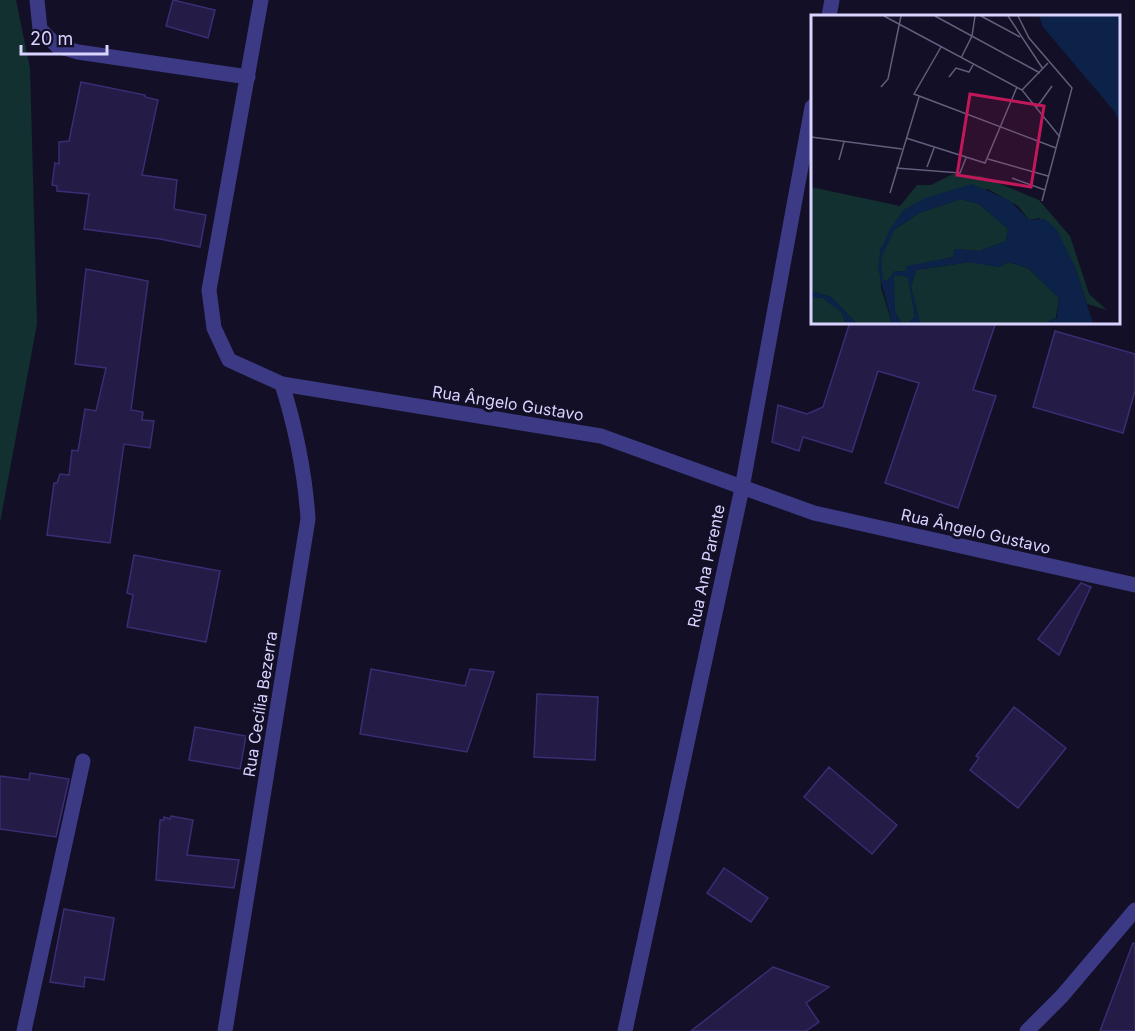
<svg xmlns="http://www.w3.org/2000/svg" width="1135" height="1031" font-family="Inter,sans-serif">
<style>
.green{fill:#12302f}
.building{fill:#241b47;stroke:#3b2d73;stroke-width:1.5}
.lines{fill:none;stroke-linecap:round;stroke-linejoin:round}
.minor{stroke:#3d3a85;stroke-width:15}
.labels{text-anchor:middle;dominant-baseline:central;stroke-width:6;stroke-linejoin:round;paint-order:stroke}
.street-label{font-size:16px;fill:#d9d4ff;stroke:#130f26}
.inset-road{fill:none;stroke:#625e7d;stroke-width:1.5}
.view{fill:#c2185b;fill-opacity:0.15;stroke:#c2185b;stroke-width:3}
.inset-edge{fill:none;stroke:#d9d4ff;stroke-width:3}
</style>
<rect width="100%" height="100%" fill="#130f26"/>
<path class="green" d="M 0,0 L 16,0 L 30,68 L 37,324 L 0,523 Z"/>
<path class="building" d="M 173,0 L 215,10 L 208,38 L 166,26 Z
M 81,82 L 145,95 L 145,97 L 158,100 L 142,175 L 177,180 L 174,209 L 206,215 L 200,247 L 160,239 L 84,229 L 89,194 L 57,191 L 57,186 L 52,185 L 55,163 L 59,164 L 59,142 L 69,141 Z
M 86,269 L 148,281 L 131,410 L 143,412 L 142,420 L 154,421 L 150,448 L 124,444 L 110,543 L 47,535 L 54,483 L 57,483 L 60,474 L 69,475 L 72,450 L 78,451 L 85,409 L 96,411 L 106,368 L 75,364 Z
M 850,322 L 996,322 L 973,390 L 996,396 L 958,508 L 885,483 L 919,383 L 878,371 L 852,452 L 803,437 L 799,451 L 772,442 L 778,405 L 807,414 L 823,407 Z
M 1055,331 L 1135,354 L 1135,391 L 1123,433 L 1033,407 Z
M 134,555 L 220,571 L 206,642 L 127,627 L 133,595 L 127,593 Z
M 1081,583 L 1091,587 L 1059,655 L 1038,639 Z
M 371,669 L 465,686 L 470,669 L 494,672 L 467,752 L 360,734 Z
M 537,694 L 598,697 L 595,760 L 534,757 Z
M 1014,707 L 1066,748 L 1018,808 L 970,770 L 979,758 L 976,756 Z
M 195,727 L 246,736 L 240,769 L 189,760 Z
M 829,767 L 897,825 L 872,854 L 804,797 Z
M 30,773 L 69,779 L 56,837 L 0,829 L 0,776 L 29,780 Z
M 171,816 L 193,820 L 187,855 L 239,860 L 234,888 L 156,880 L 160,820 L 164,820 L 164,817 L 170,819 Z
M 724,868 L 768,898 L 751,922 L 707,893 Z
M 64,909 L 114,918 L 104,980 L 85,977 L 84,987 L 50,982 Z
M 1133,943 L 1135,944 L 1135,1031 L 1100,1031 Z
M 773,967 L 829,987 L 806,1003 L 819,1022 L 806,1031 L 691,1031 Z"/>
<g class="lines">
<path class="minor" d="M 37,0 L 40,29 L 57,46 L 78,52 L 248,77
M 261,0 L 209,290 L 214,328 L 229,360 L 282,384 L 601,436 L 814,513 L 1135,585
M 829,16 L 832,0
M 24,1031 L 83,761
M 225,1031 L 308,519 C 305,472 296,429 282,384
M 625,1031 L 742,488 L 812,107
M 1027,1031 L 1062,996 L 1135,910"/>
</g>
<g class="labels">
<g class="street-label">
<text transform="translate(508 403) rotate(9)">Rua Ângelo Gustavo</text>
<text transform="translate(976 531) rotate(13)">Rua Ângelo Gustavo</text>
<text transform="translate(706 566) rotate(-78)">Rua Ana Parente</text>
<text transform="translate(260 704) rotate(-81)">Rua Cecília Bezerra</text>
</g>
</g>
<g transform="translate(811 15)">
<rect width="309" height="309" fill="#130f26"/>
<path d="M 142,159 L 170,161 L 228,185 L 259,221 L 278,279 L 296,295 L 276,289 L 263,249 L 228,203 L 218,205 L 207,191 L 177,174 L 93,195 L 69,236 L 70,273 L 81,308 L 45,308 L 20,282 L 0,276 L 0,172 L 89,191 L 106,170 L 120,170 ZM 150,184 L 168,189 L 197,214 L 195,226 L 169,236 L 144,234 L 142,242 L 96,252 L 94,257 L 84,256 L 76,266 L 71,265 L 70,242 L 83,215 L 108,198 ZM 159,247 L 189,252 L 197,247 L 217,253 L 248,283 L 245,303 L 235,308 L 109,308 L 100,272 L 105,255 ZM 86,258 L 97,262 L 104,301 L 97,308 L 90,308 L 84,297 L 81,263 ZM 0,282 L 12,283 L 30,297 L 35,308 L 0,308 Z" fill="#12302f"/>
<path d="M 228,1 L 309,1 L 309,108 L 303,96 L 232,12 ZM 161,169 L 198,185 L 218,205 L 234,204 L 246,215 L 263,249 L 282,308 L 235,308 L 246,303 L 248,283 L 217,253 L 197,247 L 189,252 L 159,247 L 105,255 L 100,272 L 109,308 L 97,308 L 104,301 L 97,262 L 83,260 L 84,297 L 90,308 L 81,308 L 67,254 L 69,236 L 79,214 L 93,195 L 114,183 ZM 150,184 L 168,189 L 197,214 L 195,226 L 169,236 L 144,234 L 142,242 L 96,251 L 94,257 L 84,256 L 76,266 L 72,265 L 70,243 L 83,215 L 108,198 ZM 0,276 L 20,282 L 45,308 L 35,308 L 30,297 L 12,283 L 0,282 Z" fill="#0c2248" fill-rule="evenodd"/>
<path class="inset-road" d="M 73,1 L 211,75 L 249,122M 124,1 L 229,58M 170,1 L 209,22M 197,1 L 232,54M 207,1 L 218,23 L 261,73 L 231,186M 130,32 L 103,79 L 245,133M 150,43 L 161,21 L 164,1M 138,62 L 145,53 L 158,57 L 162,50M 70,72 L 77,64 L 90,1M 211,75 L 237,48M 226,92 L 241,71M 0,122 L 91,134M 95,123 L 174,148 L 206,72M 177,144 L 237,161M 28,145 L 33,127M 116,152 L 123,133M 85,153 L 149,158 L 155,143M 201,163 L 234,175M 79,178 L 108,82"/>
<path class="view" d="M 159,79 L 233,91 L 220,172 L 146,160 Z"/>
<rect width="309" height="309" class="inset-edge"/>
</g>
<path d="M21 45v9h86v-9" fill="none" stroke="#d9d4ff" stroke-width="3"/>
<text x="30" y="45" font-size="18" fill="#d9d4ff" stroke="#130f26" stroke-width="4.5" paint-order="stroke">20 m</text>
</svg>
